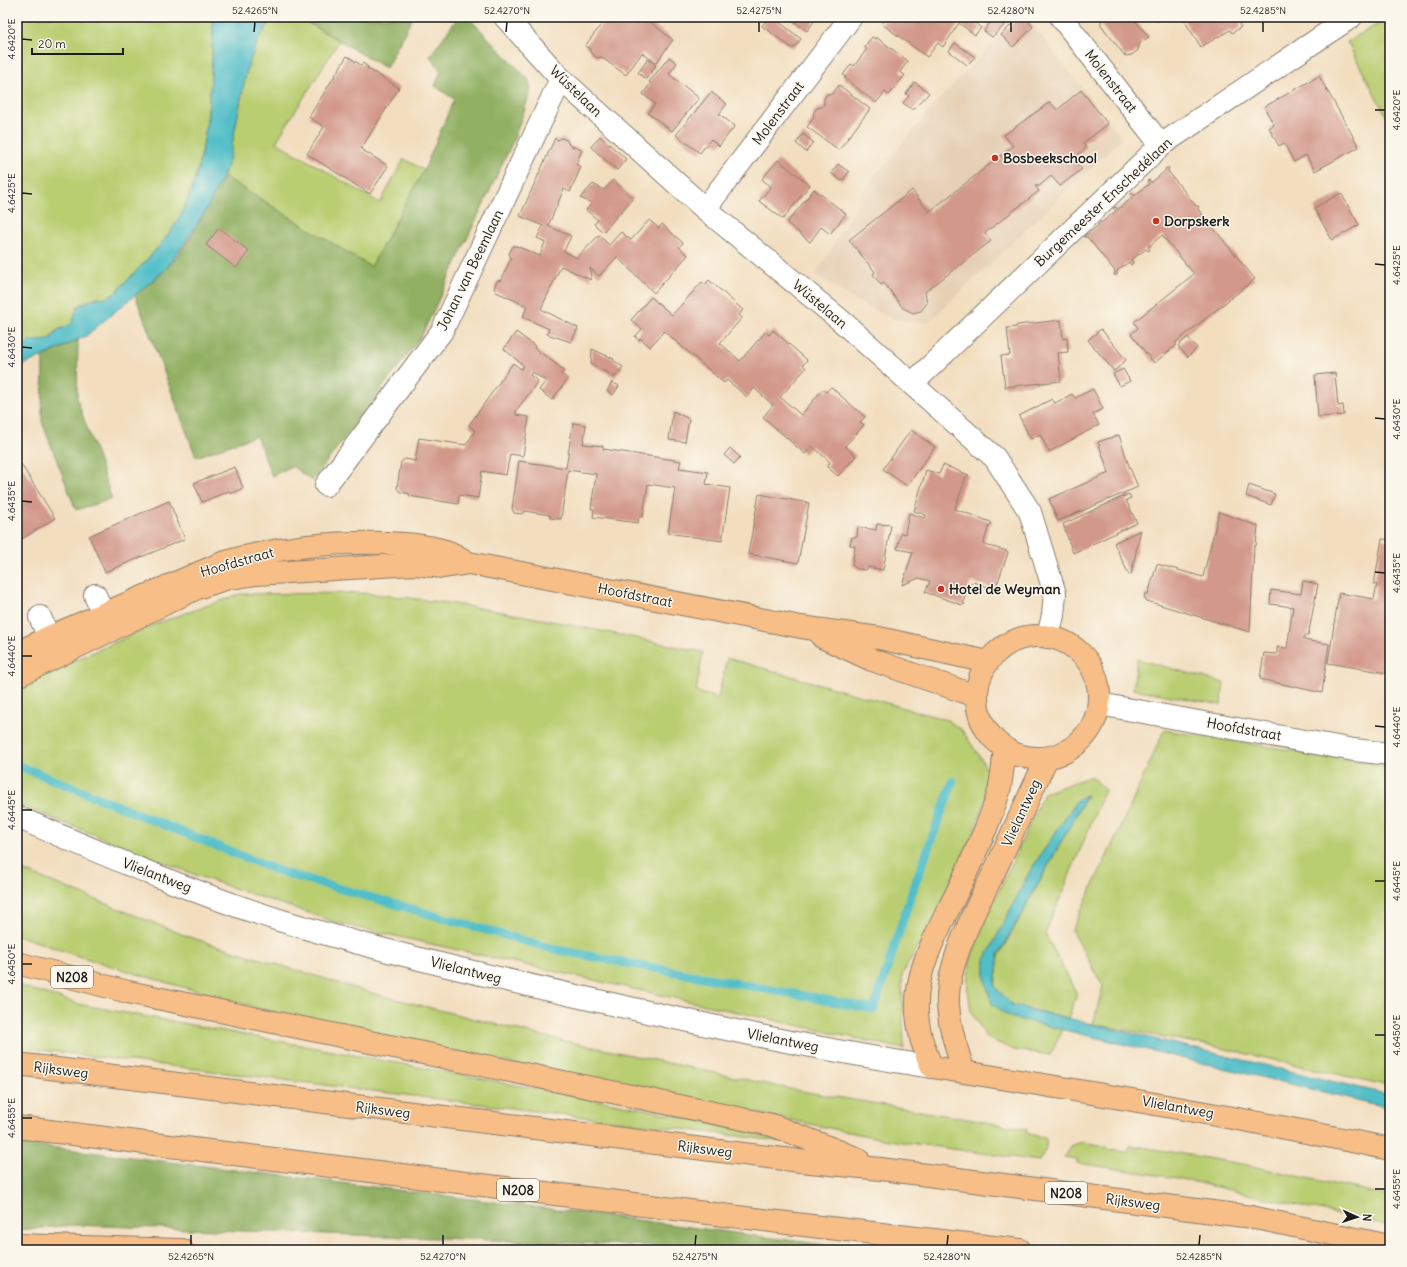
<svg xmlns="http://www.w3.org/2000/svg" width="1407" height="1267" font-family="Delius,sans-serif">
<style>
.built{fill:#e6d0b5}
.green{fill:#b9cd71;stroke:#6a7446}
.forest{fill:#92b063;stroke:#576640}
.water{fill:#51bec8;stroke:#366d72}
.lines{fill:none;stroke-linecap:round;stroke-linejoin:round}
.stream{stroke:#51bec8;stroke-width:9}
.building{fill:#d2988a}
.minor-casing{stroke:#877d6e;stroke-width:24}
.major-casing{stroke:#877d6e;stroke-width:24}
.minor{stroke:#fff;stroke-width:22}
.major{stroke:#f7be87;stroke-width:22}
.ticks{fill:none;stroke:#1c1c1c;stroke-width:1.5}
.poi-dot{fill:#c8321e;stroke:#fbf7ec;stroke-width:1.5}
.labels{text-anchor:middle;dominant-baseline:central;stroke-width:3;stroke-linejoin:round;paint-order:stroke}
.shield{fill:#fbf7ec;stroke:#5f5e5a;stroke-width:1}
.shield-label{font-size:13px;font-weight:bold;fill:#1c1c1c}
.street-label{font-size:14px;fill:#1c1c1c;stroke:#fbf7ec}
.poi-label{font-size:14px;font-weight:bold;fill:#1c1c1c;stroke:#fbf7ec;text-anchor:start}
.neatline{fill:none;stroke:#1c1c1c;stroke-width:1.5}
.ticks-label{font-size:10px;text-anchor:middle;fill:#1c1c1c}
</style>
<rect width="100%" height="100%" fill="#fbf7ec"/>
<filter id="ink" filterUnits="userSpaceOnUse"><feTurbulence type="fractalNoise" baseFrequency=".025" numOctaves="2"/><feDisplacementMap in="SourceGraphic" scale="8" xChannelSelector="R" yChannelSelector="G"/><feConvolveMatrix kernelMatrix="1 2 1 2 8 2 1 2 1" color-interpolation-filters="sRGB"/></filter>
<filter id="wash" filterUnits="userSpaceOnUse"><feTurbulence type="fractalNoise" baseFrequency=".012" numOctaves="4" result="noise"/><feDisplacementMap in="SourceGraphic" scale="16" xChannelSelector="R" yChannelSelector="G"/><feGaussianBlur stdDeviation="0.9" result="paint"/><feColorMatrix in="noise" values="0 0 0 0 0 0 0 0 0 0 0 0 0 0 0 0 0 1.4 0 .05"/><feComposite in="paint" operator="in"/></filter>
<g filter="url(#wash)">
<rect width="100%" height="100%" fill="#f2debf"/>
<path class="built" d="M 1018,17 L 1026,17 L 1122,138 L 928,323 L 894,319 L 865,306 L 816,275 L 872,179 L 938,101 Z"/>
<path class="green" d="M 17,17 L 213,17 C 212,82 209,182 168,235 C 152,256 132,275 114,294 L 106,298 L 97,297 L 78,306 L 74,322 L 70,326 L 59,329 L 47,341 L 29,341 L 20,358 L 17,359 Z
M 273,17 L 302,19 L 339,41 L 276,142 L 380,203 L 404,159 L 424,170 L 371,267 L 223,176 L 228,165 L 247,68 L 258,40 Z
M 1390,17 L 1390,123 L 1347,42 Z
M 362,593 C 477,603 590,629 703,652 L 696,692 L 718,698 L 727,658 L 947,720 L 961,729 L 982,760 L 988,774 L 985,799 L 972,837 L 936,913 L 902,975 L 904,1049 L 341,924 L 201,877 L 17,804 L 17,686 L 158,623 L 240,594 Z
M 1137,659 L 1224,683 L 1221,705 L 1133,689 Z
M 1164,730 L 1390,766 L 1390,1086 L 1212,1046 L 1093,1024 L 1103,986 L 1072,930 L 1130,807 Z
M 1092,776 L 1105,790 L 1045,934 L 1077,994 L 1068,1018 L 1012,1005 L 995,987 L 999,956 L 1087,795 L 1077,800 L 1030,871 L 985,960 L 985,980 L 1010,1017 L 1063,1029 L 1050,1055 L 1014,1050 L 987,1038 L 971,1012 L 967,982 L 970,962 L 984,923 L 1044,793 Z
M 17,868 L 189,937 L 371,993 L 551,1038 L 795,1090 L 1027,1129 L 1026,1133 L 1045,1138 C 1049,1146 1043,1154 1039,1161 L 888,1140 L 314,1023 C 215,996 114,970 17,935 Z
M 17,985 L 78,1004 L 640,1108 L 785,1138 L 786,1142 L 17,1047 Z
M 1082,1142 L 1106,1146 L 1108,1150 L 1128,1152 L 1130,1145 L 1242,1164 L 1390,1196 L 1390,1226 L 1177,1178 L 1077,1163 L 1077,1159 L 1064,1157 L 1070,1146 Z"/>
<path class="forest" d="M 290,17 L 413,17 L 386,68 L 302,19 Z
M 458,17 L 468,17 L 528,79 L 531,87 L 530,94 L 514,139 L 422,335 L 312,481 L 292,466 L 272,476 L 256,436 L 196,457 L 135,295 C 145,287 155,280 164,271 C 186,249 211,204 223,176 L 371,267 L 424,170 L 454,99 L 435,86 L 441,71 L 430,56 Z
M 78,340 L 77,399 L 112,499 L 76,510 L 42,422 L 43,357 Z
M 17,1143 L 584,1213 L 825,1245 L 891,1250 L 770,1250 L 75,1225 L 17,1230 Z"/>
<path class="water" d="M 213,17 L 273,17 L 258,40 L 247,68 L 228,165 L 209,205 L 186,241 L 165,270 L 86,336 L 17,368 L 17,359 L 20,358 L 22,349 L 29,341 C 41,340 51,344 56,331 C 79,321 69,328 78,306 L 97,297 L 106,298 L 114,294 C 132,275 152,256 168,235 C 209,182 212,83 213,17 Z
M 1087,795 L 999,954 L 995,987 L 1012,1005 L 1390,1095 L 1390,1108 L 1010,1017 L 992,1004 L 985,980 L 985,960 L 1030,871 L 1077,800 Z"/>
<g class="lines">
<path class="stream" d="M 17,765 L 281,872 L 557,950 L 874,1009 L 912,892 L 953,781"/>
</g>
<g id="blocks">
<path class="building" d="M 607,17 L 644,17 L 673,40 L 656,63 L 642,53 L 626,75 L 601,57 L 597,58 L 590,52 L 590,49 L 585,46 Z
M 769,17 L 773,17 L 801,39 L 793,49 L 762,26 Z
M 788,17 L 817,17 L 807,31 Z
M 887,17 L 968,17 L 981,28 L 975,35 L 959,23 L 943,47 L 938,43 L 927,57 L 882,24 Z
M 994,17 L 1013,17 L 992,37 L 984,31 Z
M 1019,17 L 1025,17 L 1033,27 L 1013,47 L 1001,35 Z
M 1099,17 L 1137,17 L 1134,19 L 1149,37 L 1140,43 L 1138,50 L 1132,55 L 1125,56 L 1101,25 L 1101,19 Z
M 1156,17 L 1167,17 L 1157,21 Z
M 1182,17 L 1250,17 L 1239,24 L 1241,27 L 1232,33 L 1230,30 L 1201,47 Z
M 872,37 L 875,39 L 876,37 L 908,61 L 900,72 L 905,75 L 889,95 L 885,92 L 876,103 L 844,78 L 846,77 L 843,75 L 851,64 L 854,66 L 867,49 L 864,47 Z
M 955,43 L 975,57 L 967,65 L 949,51 Z
M 347,56 L 361,65 L 363,63 L 368,67 L 367,68 L 399,88 L 361,149 L 388,166 L 370,194 L 307,154 L 324,127 L 309,117 Z
M 669,57 L 677,63 L 669,74 L 699,98 L 672,131 L 648,113 L 655,104 L 643,94 L 651,83 L 649,82 Z
M 648,59 L 656,65 L 646,79 L 638,73 Z
M 1319,76 L 1359,147 L 1315,171 L 1306,155 L 1294,162 L 1284,143 L 1279,146 L 1269,128 L 1274,125 L 1264,107 Z
M 915,82 L 929,93 L 913,110 L 903,103 L 909,96 L 906,94 Z
M 839,85 L 870,109 L 839,150 L 807,127 L 814,117 L 813,113 L 817,108 L 822,107 L 824,104 L 824,99 L 827,94 L 832,94 Z
M 1081,90 L 1108,124 L 1083,143 L 1086,148 L 1073,159 L 1082,169 L 1060,186 L 1051,176 L 1038,187 L 1037,185 L 1035,186 L 1039,191 L 985,233 L 991,241 L 925,292 L 927,303 L 921,311 L 913,313 L 903,308 L 884,283 L 881,285 L 873,274 L 875,272 L 849,240 L 912,190 L 929,212 L 1013,146 L 1004,135 L 1050,102 L 1057,110 Z
M 711,92 L 727,104 L 719,114 L 735,126 L 719,146 L 711,139 L 700,153 L 676,135 Z
M 803,134 L 813,142 L 806,152 L 796,143 Z
M 600,136 L 626,159 L 617,170 L 591,147 Z
M 555,138 L 558,140 L 561,138 L 567,140 L 569,145 L 582,150 L 576,164 L 581,167 L 570,192 L 564,189 L 548,226 L 571,236 L 564,251 L 577,258 L 599,235 L 609,245 L 621,232 L 631,240 L 649,220 L 659,228 L 662,224 L 673,234 L 683,243 L 679,247 L 688,255 L 654,293 L 617,257 L 599,276 L 590,268 L 591,280 L 561,266 L 541,309 L 578,328 L 571,342 L 547,334 L 549,329 L 523,317 L 527,306 L 496,292 L 494,288 L 497,281 L 501,280 L 511,258 L 509,254 L 513,246 L 516,246 L 540,256 L 545,242 L 537,238 L 543,226 L 520,216 Z
M 778,160 L 810,185 L 783,219 L 759,201 L 771,187 L 762,179 Z
M 838,164 L 849,172 L 842,181 L 831,173 Z
M 1166,168 L 1169,168 L 1168,171 L 1196,206 L 1199,206 L 1198,209 L 1255,279 L 1175,343 L 1177,345 L 1154,363 L 1131,334 L 1138,328 L 1134,322 L 1194,274 L 1162,235 L 1148,247 L 1150,250 L 1148,251 L 1146,249 L 1131,260 L 1133,263 L 1131,265 L 1129,262 L 1117,271 L 1117,275 L 1114,275 L 1115,271 L 1087,237 L 1084,237 L 1084,234 L 1087,234 L 1099,225 L 1097,222 L 1099,220 L 1101,223 L 1116,211 L 1113,208 L 1116,207 L 1117,210 L 1132,198 L 1130,195 L 1132,193 L 1134,196 L 1149,184 L 1147,181 L 1149,180 L 1151,183 L 1165,171 Z
M 613,180 L 633,198 L 603,232 L 594,224 L 598,220 L 586,210 L 592,203 L 580,198 L 593,184 L 604,190 Z
M 814,189 L 846,214 L 830,234 L 821,227 L 810,242 L 787,223 Z
M 1341,193 L 1359,225 L 1332,240 L 1314,208 Z
M 219,228 L 249,251 L 236,268 L 206,245 Z
M 709,280 L 743,310 L 739,315 L 742,318 L 720,343 L 740,361 L 765,332 L 769,335 L 773,330 L 807,360 L 803,365 L 806,368 L 780,397 L 801,415 L 823,389 L 826,392 L 831,387 L 865,417 L 860,422 L 864,425 L 845,446 L 856,456 L 838,476 L 827,467 L 830,462 L 812,446 L 805,454 L 763,417 L 773,405 L 754,388 L 747,397 L 727,380 L 724,383 L 664,331 L 650,347 L 640,338 L 639,340 L 635,337 L 642,329 L 631,320 L 651,297 L 672,315 L 702,282 L 705,285 Z
M 1061,320 L 1063,339 L 1067,338 L 1068,352 L 1058,353 L 1061,381 L 1005,387 L 1001,356 L 1010,355 L 1007,328 L 1016,327 L 1017,325 Z
M 1101,329 L 1126,360 L 1114,371 L 1088,340 Z
M 516,332 L 535,346 L 534,348 L 564,370 L 561,374 L 568,379 L 552,400 L 539,390 L 546,381 L 532,372 L 530,375 L 538,381 L 516,411 L 516,415 L 529,417 L 523,456 L 510,454 L 506,475 L 482,471 L 478,498 L 459,495 L 458,504 L 409,496 L 410,494 L 400,492 L 397,488 L 401,462 L 405,459 L 415,461 L 419,438 L 466,445 L 475,431 L 469,425 L 513,363 L 521,369 L 524,366 L 504,349 Z
M 1188,337 L 1197,348 L 1188,357 L 1178,346 Z
M 592,349 L 614,359 L 613,360 L 623,367 L 615,377 L 591,364 Z
M 1123,369 L 1130,381 L 1120,386 L 1113,374 Z
M 1335,373 L 1338,406 L 1343,405 L 1344,415 L 1318,417 L 1315,375 Z
M 612,382 L 619,386 L 613,395 L 607,391 Z
M 1093,389 L 1103,409 L 1093,414 L 1099,425 L 1049,452 L 1040,434 L 1031,439 L 1019,416 L 1052,399 L 1055,403 L 1072,394 L 1075,398 Z
M 673,411 L 689,419 L 685,442 L 669,440 Z
M 573,423 L 586,425 L 583,444 L 603,446 L 603,449 L 681,461 L 679,468 L 708,472 L 706,484 L 730,488 L 722,541 L 668,533 L 675,488 L 648,484 L 643,517 L 639,517 L 638,523 L 593,517 L 594,509 L 591,509 L 596,474 L 568,470 L 561,519 L 550,518 L 550,515 L 525,511 L 522,514 L 514,513 L 512,509 L 519,461 L 566,468 Z
M 911,430 L 935,447 L 907,486 L 883,469 Z
M 1119,435 L 1129,466 L 1138,487 L 1058,521 L 1049,499 L 1109,473 L 1098,442 Z
M 730,448 L 740,457 L 734,464 L 724,455 Z
M 17,458 L 55,518 L 22,539 L 17,532 Z
M 943,465 L 969,475 L 966,477 L 955,509 L 991,522 L 992,524 L 989,525 L 984,542 L 985,545 L 1007,551 L 1008,553 L 995,590 L 992,591 L 991,588 L 973,582 L 970,584 L 963,602 L 965,604 L 962,605 L 925,592 L 930,581 L 919,578 L 902,585 L 913,552 L 897,549 L 901,533 L 905,534 L 909,513 L 925,518 L 926,515 L 914,511 L 926,470 L 939,474 Z
M 235,467 L 243,488 L 231,494 L 229,491 L 202,502 L 194,483 Z
M 1249,485 L 1275,494 L 1271,505 L 1246,496 Z
M 759,494 L 809,503 L 798,563 L 748,554 Z
M 1129,494 L 1131,498 L 1126,500 L 1137,523 L 1073,553 L 1063,524 Z
M 169,501 L 185,539 L 105,572 L 89,536 Z
M 1219,512 L 1258,526 L 1256,546 L 1254,546 L 1250,632 L 1157,604 L 1146,601 L 1146,599 L 1144,598 L 1145,594 L 1148,594 L 1157,564 L 1203,577 Z
M 877,524 L 891,525 L 883,570 L 868,567 L 866,570 L 857,569 L 852,565 L 855,546 L 850,545 L 852,537 L 857,537 L 858,527 L 876,530 Z
M 1141,530 L 1131,574 L 1129,575 L 1114,543 Z
M 1382,539 L 1390,540 L 1390,656 L 1387,673 L 1328,663 L 1339,593 L 1374,599 L 1377,584 L 1374,584 Z
M 1303,581 L 1318,584 L 1308,636 L 1304,636 L 1304,640 L 1329,644 L 1322,693 L 1260,679 L 1264,653 L 1277,654 L 1277,647 L 1287,648 L 1293,607 L 1270,604 L 1271,590 L 1301,594 Z"/>
</g>
</g>
<g filter="url(#ink)">
<use href="#blocks" fill-opacity="0" stroke="#877d6e" stroke-width="1"/>
<g class="lines">
<g class="minor-casing">
<path id="minor" d="M 505,17 L 561,79 L 705,209 L 839,319 L 995,458 L 1030,512 L 1055,594 L 1053,615 L 1048,637
M 1061,17 L 1161,145
M 705,209 L 851,17
M 913,383 L 1161,145 L 1351,17
M 326,485 L 442,331 L 561,79
M 95,595 L 110,631
M 40,617 L 56,654
M 1099,704 L 1354,750 L 1390,754
M 17,817 C 103,854 190,892 279,920 C 380,951 483,975 585,998 C 700,1024 815,1049 932,1067"/>
</g>
<g class="major-casing">
<path id="major" d="M977 697a61 61 0 1 1 122 0a61 61 0 1 1-122 0Z
M 822,637 L 872,660 L 976,696
M 17,653 L 49,637 L 222,563 C 276,547 331,541 387,543 C 407,544 426,545 445,551 C 453,553 461,559 469,563 L 801,627 L 879,638 L 988,662
M 17,676 L 197,588 L 225,579 L 256,574 L 414,564 L 444,567 L 469,563
M 1005,749 C 1003,763 1002,778 999,791 C 991,819 978,847 966,873 C 935,942 894,990 932,1067 C 1085,1091 1238,1117 1390,1149
M 17,963 L 128,992 L 772,1125 L 858,1159
M 17,1064 L 800,1161 L 881,1169 L 1251,1217 L 1390,1246
M 964,1072 C 957,1050 949,1027 948,1004 C 946,962 978,905 996,868 C 1013,831 1030,795 1047,758
M 17,1127 L 795,1224 L 1020,1250
M 17,1245 L 182,1250"/>
</g>
<use href="#minor" class="minor"/>
<use href="#major" class="major"/>
</g>
</g>
<path class="ticks" d="M 254,32 L 255,22M 506,32 L 507,22M 759,32 L 759,22M 1011,32 L 1011,22M 1263,32 L 1263,22M 22,39 L 32,40M 1375,110 L 1385,110M 22,193 L 32,194M 1375,264 L 1385,265M 22,347 L 32,348M 1375,418 L 1385,419M 22,501 L 32,502M 1375,572 L 1385,573M 22,656 L 32,656M 1375,726 L 1385,727M 22,810 L 32,810M 1375,881 L 1385,881M 22,964 L 32,964M 1375,1035 L 1385,1035M 22,1118 L 32,1118M 1375,1189 L 1385,1189M 191,1245 L 191,1235M 443,1245 L 443,1235M 695,1245 L 696,1235M 947,1245 L 948,1235M 1199,1245 L 1200,1235"/>
<g class="poi-dot">
<circle cx="995" cy="158" r="4"/>
<circle cx="1156" cy="221" r="4"/>
<circle cx="941" cy="589" r="4"/>
</g>
<g class="labels">
<g class="shield">
<rect x="51" y="966" width="42" height="22" rx="3"/>
<rect x="497" y="1179" width="42" height="22" rx="3"/>
<rect x="1045" y="1182" width="42" height="22" rx="3"/>
</g>
<g class="shield-label">
<text x="72" y="977">N208</text>
<text x="518" y="1190">N208</text>
<text x="1066" y="1193">N208</text>
</g>
<g class="street-label">
<text transform="translate(1111 81) rotate(52)">Molenstraat</text>
<text transform="translate(576 91) rotate(44)">Wüstelaan</text>
<text transform="translate(778 113) rotate(-53)">Molenstraat</text>
<text transform="translate(1103 202) rotate(-43)">Burgemeester Enschedélaan</text>
<text transform="translate(470 270) rotate(-64)">Johan van Beemlaan</text>
<text transform="translate(820 304) rotate(40)">Wüstelaan</text>
<text transform="translate(237 562) rotate(-16)">Hoofdstraat</text>
<text transform="translate(635 595) rotate(11)">Hoofdstraat</text>
<text transform="translate(1244 729) rotate(10)">Hoofdstraat</text>
<text transform="translate(1021 813) rotate(-65)">Vlielantweg</text>
<text transform="translate(157 875) rotate(21)">Vlielantweg</text>
<text transform="translate(466 970) rotate(14)">Vlielantweg</text>
<text transform="translate(783 1040) rotate(11)">Vlielantweg</text>
<text transform="translate(61 1070) rotate(7)">Rijksweg</text>
<text transform="translate(1178 1107) rotate(10)">Vlielantweg</text>
<text transform="translate(383 1110) rotate(7)">Rijksweg</text>
<text transform="translate(705 1149) rotate(7)">Rijksweg</text>
<text transform="translate(1133 1202) rotate(7)">Rijksweg</text>
</g>
<g class="poi-label">
<text x="1003" y="158">Bosbeekschool</text>
<text x="1164" y="221">Dorpskerk</text>
<text x="949" y="589">Hotel de Weyman</text>
</g>
</g>
<rect width="1407" height="1267" fill="none" stroke="#fbf7ec" stroke-width="44"/>
<g transform="translate(1357 1217) rotate(93)" stroke="#fbf7ec" stroke-width="3" paint-order="stroke">
<path d="M0-3L7 15L0 10L-7 15Z" fill="#1c1c1c"/>
<text y="-6" font-size="11" font-weight="bold" text-anchor="middle" fill="#1c1c1c">N</text>
</g>
<path d="M32 48v6h91v-6" fill="none" stroke="#1c1c1c" stroke-width="2"/>
<text x="38" y="48" font-size="12" fill="#1c1c1c" stroke="#fbf7ec" stroke-width="3" paint-order="stroke">20 m</text>
<rect x="22" y="22" width="1363" height="1223" class="neatline"/>
<g class="ticks-label">
<text x="255" y="14">52.4265°N</text>
<text x="507" y="14">52.4270°N</text>
<text x="759" y="14">52.4275°N</text>
<text x="1011" y="14">52.4280°N</text>
<text x="1263" y="14">52.4285°N</text>
<text transform="translate(11 39) rotate(-90)" y="4">4.6420°E</text>
<text transform="translate(1396 110) rotate(-90)" y="4">4.6420°E</text>
<text transform="translate(11 193) rotate(-90)" y="4">4.6425°E</text>
<text transform="translate(1396 265) rotate(-90)" y="4">4.6425°E</text>
<text transform="translate(11 347) rotate(-90)" y="4">4.6430°E</text>
<text transform="translate(1396 419) rotate(-90)" y="4">4.6430°E</text>
<text transform="translate(11 501) rotate(-90)" y="4">4.6435°E</text>
<text transform="translate(1396 573) rotate(-90)" y="4">4.6435°E</text>
<text transform="translate(11 656) rotate(-90)" y="4">4.6440°E</text>
<text transform="translate(1396 727) rotate(-90)" y="4">4.6440°E</text>
<text transform="translate(11 810) rotate(-90)" y="4">4.6445°E</text>
<text transform="translate(1396 881) rotate(-90)" y="4">4.6445°E</text>
<text transform="translate(11 964) rotate(-90)" y="4">4.6450°E</text>
<text transform="translate(1396 1035) rotate(-90)" y="4">4.6450°E</text>
<text transform="translate(11 1118) rotate(-90)" y="4">4.6455°E</text>
<text transform="translate(1396 1189) rotate(-90)" y="4">4.6455°E</text>
<text x="191" y="1260">52.4265°N</text>
<text x="443" y="1260">52.4270°N</text>
<text x="695" y="1260">52.4275°N</text>
<text x="947" y="1260">52.4280°N</text>
<text x="1199" y="1260">52.4285°N</text>
</g>
</svg>
